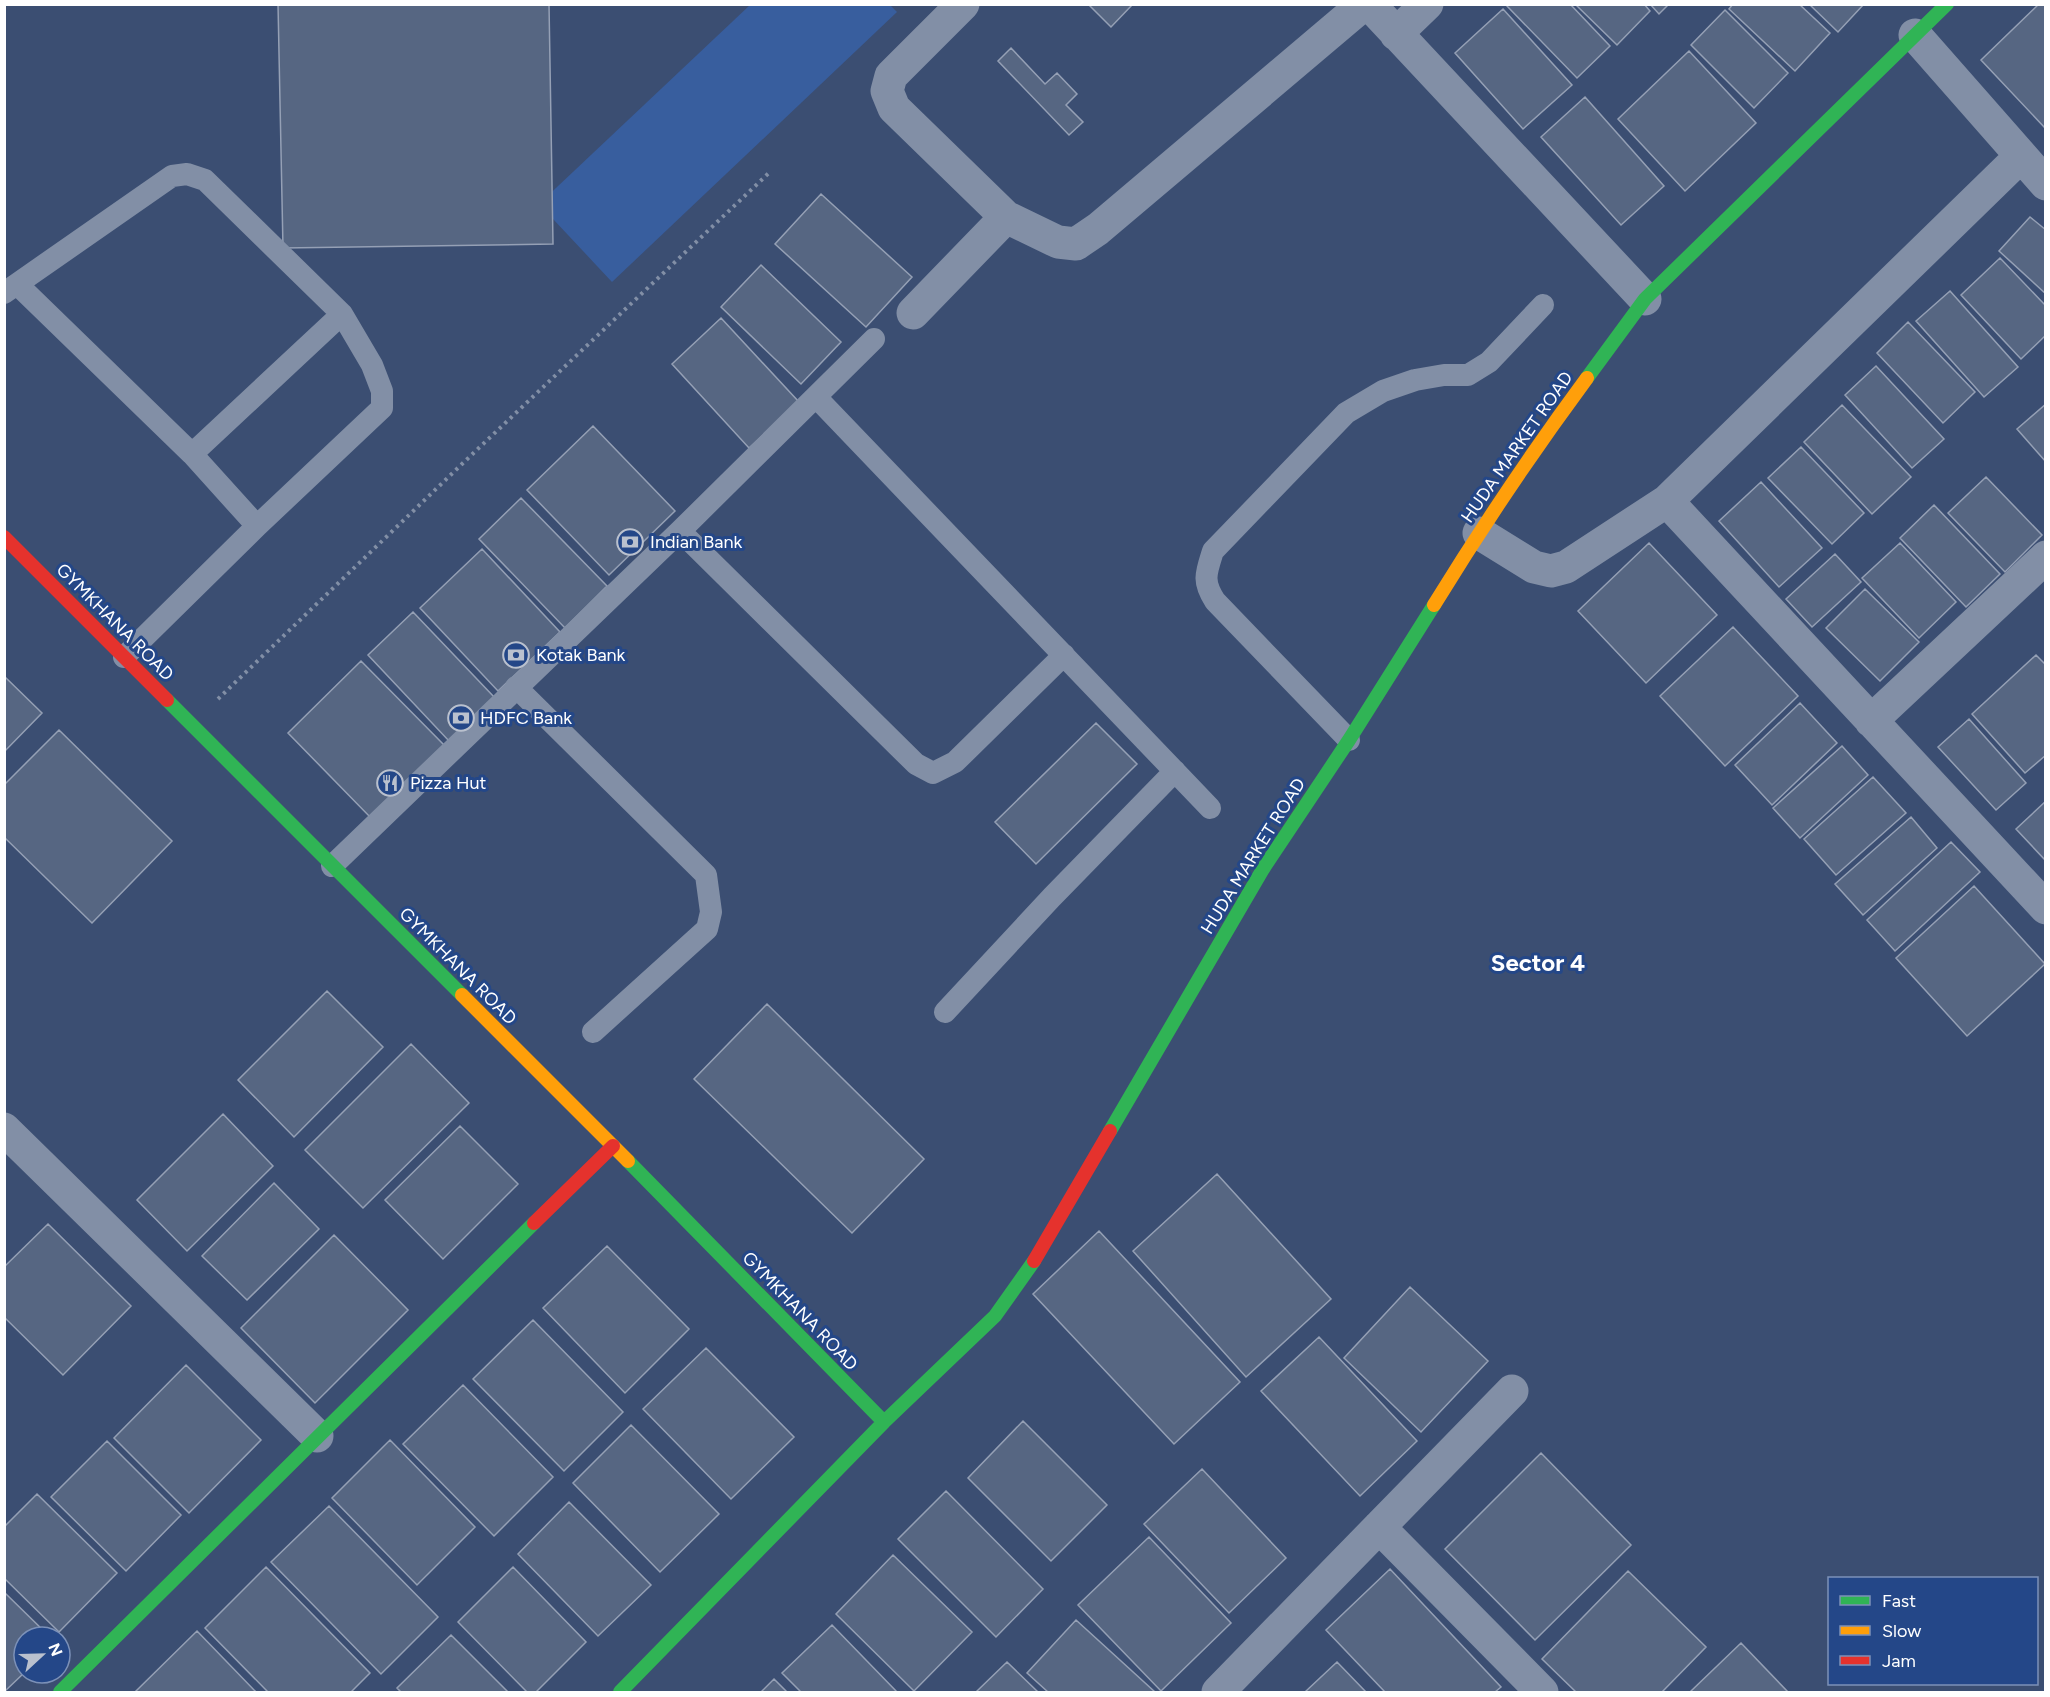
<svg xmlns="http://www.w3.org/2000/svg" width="2050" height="1697" font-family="Figtree,sans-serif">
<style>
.green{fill:#385e9e}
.building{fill:#566682;stroke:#95a0b5;stroke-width:1.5}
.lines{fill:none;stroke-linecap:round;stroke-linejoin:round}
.path{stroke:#828fa6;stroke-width:4;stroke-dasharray:3 4.5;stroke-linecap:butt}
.lane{stroke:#828fa6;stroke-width:22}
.street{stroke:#828fa6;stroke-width:33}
.fast{stroke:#30b455;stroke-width:14}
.slow{stroke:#ff9f0a;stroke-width:14}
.jam{stroke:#e5322d;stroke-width:14}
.labels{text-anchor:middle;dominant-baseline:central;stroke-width:6;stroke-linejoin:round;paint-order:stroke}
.street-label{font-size:18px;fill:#fff;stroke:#244788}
.poi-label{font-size:18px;fill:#fff;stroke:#244788;text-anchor:start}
.district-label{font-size:24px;font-weight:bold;fill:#fff;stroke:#244788}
</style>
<rect width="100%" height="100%" fill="#3b4e72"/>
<path class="green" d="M 750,5 L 890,5 L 897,12 L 612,282 L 539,204 Z"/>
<path class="building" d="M 278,4 L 549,4 L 553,244 L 283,248 Z
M 1088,4 L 1133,4 L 1111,27 Z
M 1570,4 L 1610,46 L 1577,78 L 1506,5 Z
M 1575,4 L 1644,4 L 1650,11 L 1617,45 Z
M 1650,4 L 1669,4 L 1659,14 Z
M 1733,4 L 1799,4 L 1830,33 L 1795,71 L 1729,9 Z
M 1809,4 L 1864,4 L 1838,32 Z
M 2039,4 L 2046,4 L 2046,129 L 1981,60 Z
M 1503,9 L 1572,85 L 1523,129 L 1455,53 Z
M 1725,10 L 1788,73 L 1754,108 L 1691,45 Z
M 1011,48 L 1045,84 L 1057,73 L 1077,94 L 1066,105 L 1083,122 L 1069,135 L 998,61 Z
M 1689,51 L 1756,123 L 1685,191 L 1618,119 Z
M 1585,97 L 1664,186 L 1621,225 L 1541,137 Z
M 821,194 L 912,277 L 866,327 L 775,244 Z
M 2030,217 L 2046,230 L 2046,294 L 1999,251 Z
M 2000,258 L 2046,306 L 2046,335 L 2021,359 L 1961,295 Z
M 761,265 L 841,342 L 801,384 L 721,307 Z
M 1950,291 L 2018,367 L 1984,397 L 1916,321 Z
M 721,318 L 799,402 L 749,448 L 672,364 Z
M 1908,322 L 1975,392 L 1943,423 L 1877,353 Z
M 1876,366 L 1944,439 L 1912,468 L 1845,395 Z
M 2046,404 L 2046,462 L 2017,429 Z
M 1842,405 L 1911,477 L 1872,514 L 1804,442 Z
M 593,426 L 675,511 L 609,575 L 527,490 Z
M 1801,447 L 1864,513 L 1832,544 L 1768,478 Z
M 1986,477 L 2042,535 L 2005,572 L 1948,513 Z
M 1761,482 L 1822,548 L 1779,587 L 1719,521 Z
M 521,498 L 607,586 L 565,628 L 479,539 Z
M 1934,505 L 2000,574 L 1966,607 L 1900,538 Z
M 1649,543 L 1717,615 L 1646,683 L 1578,611 Z
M 1900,543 L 1956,602 L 1919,638 L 1862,578 Z
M 482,549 L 560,632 L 498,691 L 420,608 Z
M 1835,554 L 1861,582 L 1812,627 L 1786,599 Z
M 1865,589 L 1919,642 L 1880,681 L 1826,628 Z
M 413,612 L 495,698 L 449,741 L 368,655 Z
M 1733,627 L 1798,696 L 1725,766 L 1660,696 Z
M 2036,655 L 2046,665 L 2046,755 L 2025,773 L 1972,714 Z
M 361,661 L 445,746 L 371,818 L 288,733 Z
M 4,676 L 42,713 L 4,752 Z
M 1800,703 L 1837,743 L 1772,805 L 1735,765 Z
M 1969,719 L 2026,783 L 1996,810 L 1938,747 Z
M 1096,723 L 1137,764 L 1036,864 L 995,822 Z
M 59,730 L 172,841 L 92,923 L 4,837 L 4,785 Z
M 1842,746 L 1868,775 L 1800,838 L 1773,808 Z
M 1873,777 L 1906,813 L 1836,875 L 1804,839 Z
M 2046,801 L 2046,861 L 2016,829 Z
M 1911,817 L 1937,848 L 1863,915 L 1835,884 Z
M 1951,842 L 1980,872 L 1895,951 L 1867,920 Z
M 1974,886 L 2045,964 L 1967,1036 L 1896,958 Z
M 327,991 L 383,1047 L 294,1137 L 238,1080 Z
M 767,1004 L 924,1159 L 852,1233 L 694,1079 Z
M 411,1044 L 469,1103 L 363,1208 L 305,1150 Z
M 223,1114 L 273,1166 L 187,1251 L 137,1200 Z
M 460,1126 L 518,1184 L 443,1259 L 385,1200 Z
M 1217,1174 L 1331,1299 L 1246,1377 L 1133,1251 Z
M 274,1183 L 319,1229 L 247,1300 L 202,1256 Z
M 48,1224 L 131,1306 L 63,1375 L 4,1317 L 4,1267 Z
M 1099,1231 L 1240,1382 L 1174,1444 L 1033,1294 Z
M 334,1235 L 408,1310 L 315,1403 L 241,1328 Z
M 607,1246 L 689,1329 L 625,1393 L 543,1308 Z
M 1410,1287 L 1488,1361 L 1421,1432 L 1344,1358 Z
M 533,1320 L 623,1412 L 564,1471 L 473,1379 Z
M 1319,1337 L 1417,1441 L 1360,1496 L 1261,1391 Z
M 706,1348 L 794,1437 L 731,1499 L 643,1409 Z
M 186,1365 L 261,1440 L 189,1513 L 114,1438 Z
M 463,1385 L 553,1477 L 494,1536 L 403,1444 Z
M 1023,1421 L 1107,1505 L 1051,1561 L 968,1478 Z
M 631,1425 L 719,1514 L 660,1572 L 573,1483 Z
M 390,1440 L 475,1527 L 417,1585 L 332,1498 Z
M 107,1441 L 181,1515 L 126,1571 L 51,1497 Z
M 1541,1453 L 1631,1545 L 1535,1640 L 1445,1549 Z
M 1202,1469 L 1286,1558 L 1229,1613 L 1144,1524 Z
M 946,1491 L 1043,1589 L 996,1637 L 898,1539 Z
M 37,1494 L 117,1573 L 59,1632 L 4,1578 L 4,1527 Z
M 569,1502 L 651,1585 L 598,1636 L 518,1554 Z
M 329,1506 L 438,1617 L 381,1674 L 271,1562 Z
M 1149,1537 L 1231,1623 L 1161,1691 L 1078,1605 Z
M 893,1555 L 972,1632 L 914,1691 L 836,1614 Z
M 266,1567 L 370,1673 L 351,1692 L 268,1692 L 205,1628 Z
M 513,1567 L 586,1642 L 536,1692 L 527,1692 L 458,1622 Z
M 1390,1569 L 1501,1687 L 1495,1692 L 1385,1692 L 1326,1630 Z
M 1628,1571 L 1706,1647 L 1662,1692 L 1576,1692 L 1542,1659 Z
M 4,1592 L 50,1637 L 24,1637 L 24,1673 L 4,1692 Z
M 1076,1620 L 1155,1692 L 1048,1692 L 1027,1673 Z
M 832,1625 L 897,1692 L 801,1692 L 782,1673 Z
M 197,1631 L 256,1692 L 135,1692 Z
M 451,1635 L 508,1692 L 401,1692 L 397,1688 Z
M 1741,1643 L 1788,1692 L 1690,1692 Z
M 1007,1662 L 1038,1692 L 976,1692 Z
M 1337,1662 L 1366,1692 L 1305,1692 Z
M 774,1679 L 787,1692 L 761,1692 Z"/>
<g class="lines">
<path class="path" d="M 218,699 L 462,464 L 771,171"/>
<path class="lane" d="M 17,284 L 192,454 L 342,314
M 4,293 L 172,176 L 187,174 L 205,180 L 342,314 L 372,365 L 382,391 L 382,408 L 257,526 L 124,657
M 816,397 L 1210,808
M 192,454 L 257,526
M 680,531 L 916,764 L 933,773 L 955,762 L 1064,655
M 516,687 L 706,875 L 711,912 L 707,929 L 593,1032
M 1349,740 L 1215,601 C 1202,581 1206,573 1213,551 L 1346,413 L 1383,391 L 1415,380 L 1444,375 L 1468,375 L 1489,362 L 1543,305
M 332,866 L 680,531 L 874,339
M 945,1012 L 1052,897 L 1175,771"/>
<path class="street" d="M 963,4 L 891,76 L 887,91 L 894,108 L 1006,217 L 1058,242 L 1076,244 L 1098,229 L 1364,4
M 1369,4 L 1645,299
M 1396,34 L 1427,4
M 1915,35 L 2046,184
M 913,313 L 1006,217
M 1667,501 L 2046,908
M 1479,533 L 1534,567 L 1551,571 L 1566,567 L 1667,501 L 2020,157
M 1871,721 L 2046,557
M 4,1129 L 317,1436
M 1379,1527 L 1542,1692
M 1218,1692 L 1512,1391"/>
<path class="fast" d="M 1587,378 L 1645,299 L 1947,4
M 167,700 L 462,995
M 1110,1131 L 1263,869 L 1349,740 L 1434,605
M 628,1161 L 884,1422
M 60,1692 L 534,1223
M 620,1692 L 884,1422 L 995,1316 L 1034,1261"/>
<path class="slow" d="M 1434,605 C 1482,527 1533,451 1587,378
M 462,995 L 628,1161"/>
<path class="jam" d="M 4,537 L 167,700
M 534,1223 L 613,1146
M 1034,1261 L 1110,1131"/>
</g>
<defs>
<g id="bank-ring" transform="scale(1.35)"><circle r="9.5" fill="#244788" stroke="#bac1ce" stroke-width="1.5"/><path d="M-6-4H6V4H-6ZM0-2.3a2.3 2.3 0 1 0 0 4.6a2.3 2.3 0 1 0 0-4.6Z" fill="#bac1ce"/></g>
<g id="restaurant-ring" transform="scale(1.35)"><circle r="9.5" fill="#244788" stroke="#bac1ce" stroke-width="1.5"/><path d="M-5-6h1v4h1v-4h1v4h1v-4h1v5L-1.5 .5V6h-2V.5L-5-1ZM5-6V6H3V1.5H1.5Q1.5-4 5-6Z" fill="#bac1ce"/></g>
</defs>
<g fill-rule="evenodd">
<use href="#bank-ring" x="630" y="542"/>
<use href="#bank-ring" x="516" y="655"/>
<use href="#bank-ring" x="461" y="718"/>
<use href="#restaurant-ring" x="390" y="783"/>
</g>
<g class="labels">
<g class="street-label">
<text transform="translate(1517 447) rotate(-55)">HUDA MARKET ROAD</text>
<text transform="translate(115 622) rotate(45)">GYMKHANA ROAD</text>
<text transform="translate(1253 856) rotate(-58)">HUDA MARKET ROAD</text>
<text transform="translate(458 966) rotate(45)">GYMKHANA ROAD</text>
<text transform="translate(800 1311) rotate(46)">GYMKHANA ROAD</text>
</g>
<g class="poi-label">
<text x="650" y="542">Indian Bank</text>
<text x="536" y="655">Kotak Bank</text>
<text x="480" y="718">HDFC Bank</text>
<text x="410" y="783">Pizza Hut</text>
</g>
<g class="district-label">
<text x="1538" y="962">Sector 4</text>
</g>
</g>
<rect width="2050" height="1697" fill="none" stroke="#ffffff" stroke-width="12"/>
<rect x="1828" y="1577" width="210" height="108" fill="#244788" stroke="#7c91b8" stroke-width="1.5"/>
<rect x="1840" y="1596" width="30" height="9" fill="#30b455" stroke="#7c91b8" stroke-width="1.5"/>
<text x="1882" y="1607" font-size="18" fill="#ffffff">Fast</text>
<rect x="1840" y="1626" width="30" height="9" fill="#ff9f0a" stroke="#7c91b8" stroke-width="1.5"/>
<text x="1882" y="1637" font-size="18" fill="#ffffff">Slow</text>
<rect x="1840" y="1656" width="30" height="9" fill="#e5322d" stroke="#7c91b8" stroke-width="1.5"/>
<text x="1882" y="1667" font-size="18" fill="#ffffff">Jam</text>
<g transform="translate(42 1655) rotate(68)"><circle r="28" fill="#244788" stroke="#7c91b8" stroke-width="1.5"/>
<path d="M0-4.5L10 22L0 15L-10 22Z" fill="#bac1ce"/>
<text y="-9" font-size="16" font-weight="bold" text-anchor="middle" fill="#ffffff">N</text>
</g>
</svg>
